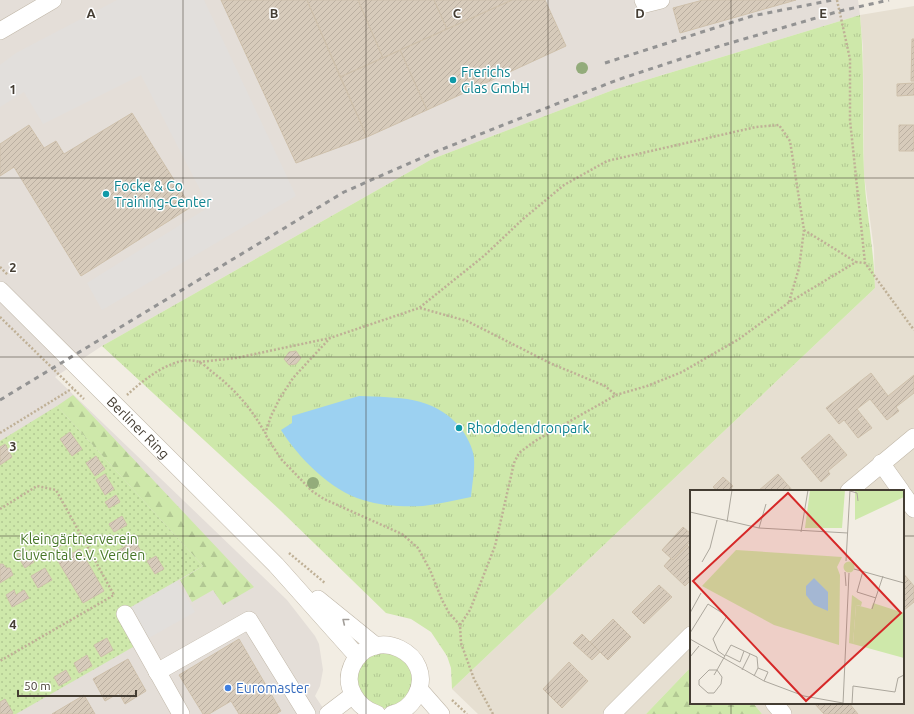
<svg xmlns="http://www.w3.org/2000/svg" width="914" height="714" font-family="Ubuntu,sans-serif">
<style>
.residential{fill:#e6dfd1}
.industrial{fill:#e4ded8}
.grass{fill:url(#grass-tufts)}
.forest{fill:url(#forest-firs)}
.garden{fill:url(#garden-dots)}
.parking{fill:#e2dfdc}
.water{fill:#9cd1f1}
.building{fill:url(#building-hatch);stroke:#cec0ab}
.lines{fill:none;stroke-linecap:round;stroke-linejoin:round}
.minor-casing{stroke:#c0b7a8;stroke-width:18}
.path{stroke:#bfb096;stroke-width:2.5;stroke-dasharray:2 2;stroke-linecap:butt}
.minor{stroke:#fff;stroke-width:17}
.rail{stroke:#939393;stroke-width:3;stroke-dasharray:5 5;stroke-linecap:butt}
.tree{fill:#93ac7b}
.oneway{stroke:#a29e99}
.grid{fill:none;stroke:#443d33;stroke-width:1;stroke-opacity:0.55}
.culture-dot{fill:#0f9aa8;stroke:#fff;stroke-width:1.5}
.shop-dot{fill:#3f7fe0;stroke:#fff;stroke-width:1.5}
.labels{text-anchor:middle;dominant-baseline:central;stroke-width:3;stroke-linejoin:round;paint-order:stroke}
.culture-label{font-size:14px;fill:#0d838f;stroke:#fff;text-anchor:start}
.street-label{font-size:14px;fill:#443d33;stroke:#fff}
.park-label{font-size:14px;fill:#467626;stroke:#fff}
.shop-label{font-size:14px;fill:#366cbe;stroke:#fff;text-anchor:start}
.inset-road{fill:none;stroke:#aca79d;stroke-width:1}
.view{fill:#d62828;fill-opacity:0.15;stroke:#d62828;stroke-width:2}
.inset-edge{fill:none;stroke:#443d33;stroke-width:2}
.grid-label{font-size:13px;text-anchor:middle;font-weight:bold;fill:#443d33;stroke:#fff;stroke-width:3;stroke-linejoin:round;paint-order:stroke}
</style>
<defs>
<pattern id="grass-tufts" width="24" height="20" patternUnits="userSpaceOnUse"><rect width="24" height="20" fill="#cee8aa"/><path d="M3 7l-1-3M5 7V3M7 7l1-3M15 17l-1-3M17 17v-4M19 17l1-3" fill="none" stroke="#b2c893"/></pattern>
<pattern id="forest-firs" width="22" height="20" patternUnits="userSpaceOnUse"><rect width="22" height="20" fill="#cee8aa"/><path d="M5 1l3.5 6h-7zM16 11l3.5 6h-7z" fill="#b2c893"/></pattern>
<pattern id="garden-dots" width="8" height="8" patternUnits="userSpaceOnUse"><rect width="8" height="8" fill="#cee8aa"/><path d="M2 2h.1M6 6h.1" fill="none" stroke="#b2c893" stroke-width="1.8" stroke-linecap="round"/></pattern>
<pattern id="building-hatch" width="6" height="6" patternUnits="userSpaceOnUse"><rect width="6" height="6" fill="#d7cbbb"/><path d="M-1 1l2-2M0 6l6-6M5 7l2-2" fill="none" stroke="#baafa1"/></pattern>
</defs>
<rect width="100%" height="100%" fill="#f2ede3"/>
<path class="residential" d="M 914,6 L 914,714 L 762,714 L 753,703 L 903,703 L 903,491 L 691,491 L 691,667 L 646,714 L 478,714 L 452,689 L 875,288 L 874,250 L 864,174 L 863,49 L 860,15 Z"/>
<path class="industrial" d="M 0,0 L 858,0 L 860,15 L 613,90 L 432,159 L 102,346 L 55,377 L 287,600 L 315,636 L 319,644 L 323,670 L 320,686 L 315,696 L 327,714 L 0,714 Z"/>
<path class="grass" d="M 860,15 C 865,67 862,120 864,173 C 866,211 874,249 875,288 L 452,689 L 451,668 L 447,656 L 431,632 L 411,619 L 386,613 L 280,510 L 102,346 L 432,159 L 613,90 Z
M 390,649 L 413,667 L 411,696 C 384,711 385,714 359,697 C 355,658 353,662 390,649 Z"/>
<path class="forest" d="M 73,395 L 254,587 L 223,605 L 213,590 L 192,602 L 180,580 L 203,566 L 57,406 Z
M 691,667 L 691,703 L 753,703 L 762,714 L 646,714 Z"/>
<path class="garden" d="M 57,406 L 203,566 L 129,608 L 147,639 L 16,714 L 0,714 L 0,441 Z"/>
<path class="parking" d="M 117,0 L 204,0 L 296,196 L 102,310 L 87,283 L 209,207 L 141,75 L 43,124 L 24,92 L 0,107 L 0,65 L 16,53 Z
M 177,581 L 195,612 L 147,639 L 129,609 Z"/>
<path class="water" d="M 359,396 C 398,398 432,395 460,427 C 466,435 473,447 474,458 C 475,470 472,485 471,497 C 455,500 439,504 423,506 C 404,507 381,506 363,500 C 331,491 298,457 281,430 L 292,423 L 292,416 Z"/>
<path class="building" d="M 221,0 L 307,0 L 367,137 L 296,163 Z
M 307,0 L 358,0 L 383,58 L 340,77 Z
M 358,0 L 434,0 L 447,29 L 383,58 Z
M 434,0 L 512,0 L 447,29 Z
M 512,0 L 545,0 L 566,46 L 427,110 L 400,50 Z
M 703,0 L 796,0 L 680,33 L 673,8 Z
M 912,39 L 914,39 L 914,81 L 911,81 Z
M 400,50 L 427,110 L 367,137 L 340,77 Z
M 914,83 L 914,95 L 897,96 L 897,84 Z
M 132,113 L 191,207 L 81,276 L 14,167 L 0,176 L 0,144 L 29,125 L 44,148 L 56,141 L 64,154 Z
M 899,125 L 914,125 L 914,151 L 899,151 Z
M 296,351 L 301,358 L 296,364 L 289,365 L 284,359 L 289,352 Z
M 871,373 L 888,396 L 914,375 L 914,393 L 896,407 L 899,411 L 887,420 L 870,399 L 857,409 L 872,428 L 858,438 L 844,420 L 839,424 L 826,408 Z
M 70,432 L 82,449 L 72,456 L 60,439 Z
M 829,434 L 847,455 L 828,471 L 830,474 L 821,482 L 801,458 Z
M 5,444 L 12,457 L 0,465 L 0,447 Z
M 96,456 L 105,469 L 95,476 L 86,463 Z
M 105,474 L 114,489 L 105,495 L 96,480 Z
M 778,474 L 793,491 L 758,491 Z
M 723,477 L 733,486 L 729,491 L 718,491 L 713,487 Z
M 116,495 L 120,502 L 109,508 L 105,502 Z
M 122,516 L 127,525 L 114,532 L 109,524 Z
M 683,527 L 691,534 L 691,541 L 673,560 L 662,550 Z
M 62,534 L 67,542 L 54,550 L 49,541 Z
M 132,536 L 142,553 L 133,559 L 130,553 L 124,557 L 119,550 L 126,546 L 123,542 Z
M 687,545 L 691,549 L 691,580 L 685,586 L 664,566 L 671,558 L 673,560 Z
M 80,549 L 104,591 L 83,603 L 58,561 Z
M 26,550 L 34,562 L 25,568 L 17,555 Z
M 156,556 L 164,569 L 155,574 L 147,561 Z
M 0,564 L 3,564 L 6,568 L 10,568 L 13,575 L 0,583 Z
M 45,568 L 52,580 L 38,588 L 31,576 Z
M 903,573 L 914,586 L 914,602 L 903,611 Z
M 659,585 L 672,597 L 644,624 L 632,612 Z
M 14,590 L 16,595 L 24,590 L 29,598 L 12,607 L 6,595 Z
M 613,619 L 631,637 L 608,660 L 590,642 Z
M 582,634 L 600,652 L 592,660 L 573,643 Z
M 107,638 L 113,650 L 101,657 L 94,645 Z
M 239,639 L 281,711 L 276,714 L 239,714 L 231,701 L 209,714 L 203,714 L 179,675 Z
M 87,655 L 92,666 L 79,673 L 74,663 Z
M 128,659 L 146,691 L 125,704 L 119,693 L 105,701 L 93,679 Z
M 569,662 L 588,681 L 562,708 L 543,689 Z
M 66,670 L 71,679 L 59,686 L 54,677 Z
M 84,695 L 95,714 L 52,714 Z
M 5,699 L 13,713 L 11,714 L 0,714 L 0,702 Z
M 814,703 L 849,703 L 858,714 L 824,714 Z"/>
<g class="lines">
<g class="minor-casing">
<g id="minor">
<path d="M 643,0 L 645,4 L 661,0"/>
<path d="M 0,31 L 53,0"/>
<path id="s1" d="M 0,290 L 276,565 L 358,657"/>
<path d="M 881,463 L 901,491"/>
<path d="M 849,491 L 914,437"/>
<path d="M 903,494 L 914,509"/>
<path d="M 318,599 L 376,646"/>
<path d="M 125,614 L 181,714"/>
<path d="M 157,672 L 249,620 L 307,714"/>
<path d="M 419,689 L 441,714"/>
<path d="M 774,703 L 783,714"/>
<path d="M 328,714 L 353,695"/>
<path d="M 377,714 C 357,708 343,686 352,666 C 372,622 438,654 416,696 C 411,705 403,712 392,714"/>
<path d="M 612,714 L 691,635"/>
</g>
</g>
<path class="path" d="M 837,0 L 850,59 L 850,120 L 865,263 L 914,330
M 0,267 L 8,275
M 789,302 L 799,268 L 804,230
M 420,308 L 467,321 L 552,364 L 605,386 L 616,395
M 0,317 L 84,399
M 199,362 L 236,358 L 330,338
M 127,395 C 142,381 176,353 199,362 C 203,364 208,368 211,371 C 234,388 252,409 265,433
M 0,433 L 73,388
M 0,509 L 37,486 L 56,490 L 114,595 L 0,661
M 289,553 L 325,583
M 460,625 L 449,613 L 442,600 L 430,570 L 418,548 L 402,534 L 324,499 L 312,491 L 281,459 L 265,434 L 271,416 L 280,398 L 293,378 L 330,338 L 419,308 L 485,255 L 523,219 L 564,185 L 607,161 L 756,127 L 779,125 L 790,141 L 804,230 L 856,262
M 452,700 L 467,714
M 493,714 L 474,679 L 461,643 L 460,625 L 470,610 L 495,546 L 514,463 L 519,453 L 535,441 L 616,395 L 647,386 L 682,372 L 739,339 L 788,303 L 856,262 L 865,263"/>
<use href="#minor" class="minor"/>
<path class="rail" d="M 605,63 L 752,16 L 833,0
M 0,400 L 344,192 L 435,152 L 617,80 L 720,46 L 840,11 L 889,0"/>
</g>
<g class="tree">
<circle cx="582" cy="68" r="6"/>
<circle cx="313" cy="483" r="6"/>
</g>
<defs><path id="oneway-chevron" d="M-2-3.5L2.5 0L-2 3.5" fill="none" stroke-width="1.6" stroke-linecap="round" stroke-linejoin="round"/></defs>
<use class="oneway" href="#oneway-chevron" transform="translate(345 621) rotate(-141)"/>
<path class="grid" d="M 183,0 L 183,714M 366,0 L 366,714M 548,0 L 548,714M 731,0 L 731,491M 0,178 L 914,178M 0,357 L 914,357M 0,536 L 691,536M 903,536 L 914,536M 731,703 L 731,714"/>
<g class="culture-dot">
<circle cx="453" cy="80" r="4"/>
<circle cx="106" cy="194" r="4"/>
<circle cx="459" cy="428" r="4"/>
</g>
<circle class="shop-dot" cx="228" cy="688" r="4"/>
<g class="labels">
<g class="culture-label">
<text x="461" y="72">Frerichs<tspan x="461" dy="16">Glas GmbH</tspan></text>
<text x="114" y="186">Focke &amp; Co<tspan x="114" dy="16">Training-Center</tspan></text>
<text x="467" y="428">Rhododendronpark</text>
</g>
<g class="street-label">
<text stroke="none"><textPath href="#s1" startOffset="195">Berliner Ring</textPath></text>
</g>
<g class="park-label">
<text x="79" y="539">Kleingärtnerverein<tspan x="79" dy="16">Cluvental e.V. Verden</tspan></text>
</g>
<g class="shop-label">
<text x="236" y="688">Euromaster</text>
</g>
</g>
<g transform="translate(690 490)">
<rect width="214" height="214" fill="#f2ede3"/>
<path d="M 46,60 L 152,67 L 147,77 L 150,85 L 149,155 L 84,135 L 12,96 ZM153.5 77a5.5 5.5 0 1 1 11 0a5.5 5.5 0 1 1-11 0Z" fill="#cee8aa"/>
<path d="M 120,0 L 155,0 L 152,38 L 115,38 ZM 165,0 L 214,0 L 214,7 L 165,30 ZM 162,105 L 172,112 L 171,116 L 166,115 L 163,154 L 159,153 Z" fill="#cee8aa"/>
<path d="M 183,113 L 214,123 L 214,168 L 163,154 L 166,115 L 181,119 Z" fill="#cee8aa"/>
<path d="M 124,88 L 138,102 L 138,121 L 124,115 L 116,105 L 116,96 Z" fill="#9cd1f1"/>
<path class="inset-road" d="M 160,1 L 167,3 L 168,11M 0,22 L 69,38 L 158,43M 37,32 L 42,0M 69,38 L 76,14M 111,42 L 118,0M 156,71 L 160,0M 12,72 L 20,58 L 27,30M 164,79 L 214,93M 173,81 L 167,102 L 186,108M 155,82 L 156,96M 182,119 L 193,86M 0,123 L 11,103M 0,143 L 18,114 L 37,126 L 23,149 L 28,161 L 35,166M 0,149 L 74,191 L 114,206 L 153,213M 36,165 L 50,172 L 54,161M 0,167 L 9,156M 68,178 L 78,182 L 74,191M 52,180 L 60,164M 24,185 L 27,180 L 32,187 L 31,194 L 24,203 L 18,203 L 9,195 L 9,190 L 19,180 L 27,180 L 41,155 L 67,167 L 68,178 L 64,186M 153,214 L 159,83M 162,214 L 163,196 L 205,202 L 208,188 L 214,185"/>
<path class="view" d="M 98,3 L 211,123 L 116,211 L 3,91 Z"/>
<rect width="214" height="214" class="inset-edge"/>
</g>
<g class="grid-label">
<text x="91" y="18">A</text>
<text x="274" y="18">B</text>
<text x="457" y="18">C</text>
<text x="640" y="18">D</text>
<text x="823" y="18">E</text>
<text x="13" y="94">1</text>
<text x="13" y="272">2</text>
<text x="13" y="451">3</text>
<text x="13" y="629">4</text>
</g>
<path d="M18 690v6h118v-6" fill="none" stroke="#443d33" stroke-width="2"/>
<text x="24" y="690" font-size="12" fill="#443d33" stroke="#ffffff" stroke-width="3" paint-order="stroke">50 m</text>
</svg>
